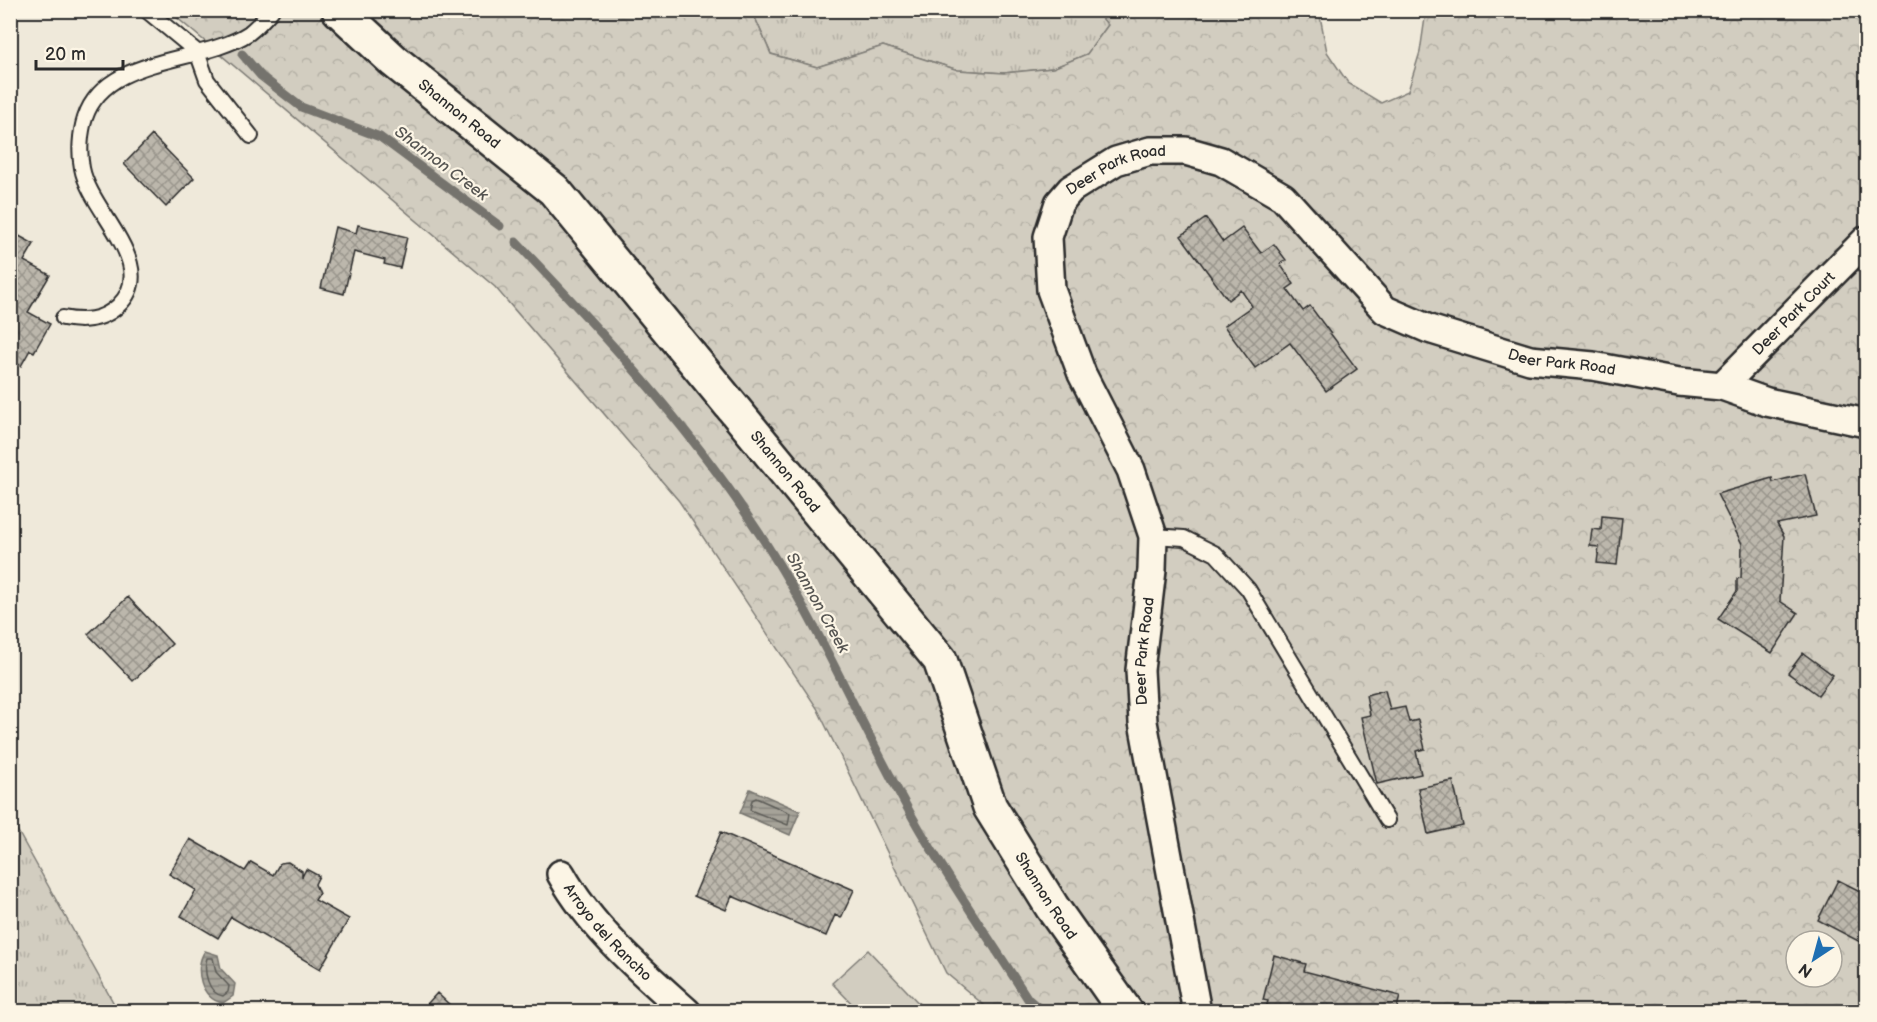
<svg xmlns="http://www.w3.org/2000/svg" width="1877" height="1022" font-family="'Balsamiq Sans',sans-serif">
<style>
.grass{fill:url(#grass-tufts);stroke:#7e7c76;stroke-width:1.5}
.forest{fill:url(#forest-crowns);stroke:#7e7c76;stroke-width:1.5;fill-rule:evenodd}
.park{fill:#d2cdc0;stroke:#7e7c76;stroke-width:1.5}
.water{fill:url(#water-rules);stroke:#75736d;stroke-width:1.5}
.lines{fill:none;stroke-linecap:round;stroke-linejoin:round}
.shore{stroke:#5c5b57;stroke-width:1.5}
.stream{stroke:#75736d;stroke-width:9}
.building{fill:url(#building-cross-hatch);stroke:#2b2b2b;stroke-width:1.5}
.service-casing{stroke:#2b2b2b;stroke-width:18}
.minor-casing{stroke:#2b2b2b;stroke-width:32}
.tertiary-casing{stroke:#2b2b2b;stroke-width:38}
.service{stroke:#fcf5e5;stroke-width:14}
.minor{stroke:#fcf5e5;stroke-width:27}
.tertiary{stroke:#fcf5e5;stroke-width:33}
.labels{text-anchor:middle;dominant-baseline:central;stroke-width:4.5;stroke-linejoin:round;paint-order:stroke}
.street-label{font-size:15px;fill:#2b2b2b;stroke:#fcf5e5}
.water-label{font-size:16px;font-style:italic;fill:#565552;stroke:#fcf5e5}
</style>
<defs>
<pattern id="grass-tufts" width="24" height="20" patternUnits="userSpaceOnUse" patternTransform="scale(1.5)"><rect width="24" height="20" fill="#d2cdc0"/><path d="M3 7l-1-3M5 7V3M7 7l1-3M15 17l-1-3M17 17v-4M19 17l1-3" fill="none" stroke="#b4b0a5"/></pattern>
<pattern id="forest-crowns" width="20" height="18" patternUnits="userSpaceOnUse" patternTransform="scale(1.5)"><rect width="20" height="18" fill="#d2cdc0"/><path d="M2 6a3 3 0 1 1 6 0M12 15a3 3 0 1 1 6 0" fill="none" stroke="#b4b0a5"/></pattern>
<pattern id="water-rules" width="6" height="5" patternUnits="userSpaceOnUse" patternTransform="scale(1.5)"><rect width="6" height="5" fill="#a6a399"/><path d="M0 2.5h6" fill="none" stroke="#87857d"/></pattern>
<pattern id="building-cross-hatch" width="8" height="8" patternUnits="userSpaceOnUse" patternTransform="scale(1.5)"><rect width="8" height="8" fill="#bcb7ac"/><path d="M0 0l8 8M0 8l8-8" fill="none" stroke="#99958c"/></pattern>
</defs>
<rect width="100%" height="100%" fill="#efe9da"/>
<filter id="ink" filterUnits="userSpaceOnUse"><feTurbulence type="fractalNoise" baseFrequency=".0167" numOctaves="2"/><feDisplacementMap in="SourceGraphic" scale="12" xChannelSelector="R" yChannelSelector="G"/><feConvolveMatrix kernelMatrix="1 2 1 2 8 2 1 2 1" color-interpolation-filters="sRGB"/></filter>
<g filter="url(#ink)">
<path class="grass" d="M 1096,10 L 1108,25 L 1087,54 L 1053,68 L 1004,73 L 958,70 L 883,46 L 817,67 L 771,54 L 752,11 Z
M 11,819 L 118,1011 L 11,1011 Z"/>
<path class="forest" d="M 169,11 L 752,11 L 771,54 L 817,67 L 883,46 L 958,70 L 1004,73 L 1053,68 L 1087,54 L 1108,25 L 1096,11 L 1319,11 L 1327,52 L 1348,83 L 1381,103 L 1408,91 L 1420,52 L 1426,11 L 1866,11 L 1866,1011 L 991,1011 L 946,973 L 817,708 L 679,501 L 495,287 ZM 1796,941 L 1832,941 L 1832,977 L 1796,977 Z"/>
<path class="park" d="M 868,950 L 926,1011 L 859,1011 L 832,983 Z"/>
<path class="water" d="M 750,789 L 800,811 L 790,835 L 740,813 Z
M 205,951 L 218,955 L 221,969 L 235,984 L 233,996 L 223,1003 C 201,1000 193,968 205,951 Z"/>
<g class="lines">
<path class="shore" d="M 756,798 L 790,813 L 788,825 L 750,810 L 752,800 Z
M 207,958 L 213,958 L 216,972 L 229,986 L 228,992 L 223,996 C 208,994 203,971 207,958 Z"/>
<path class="stream" d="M 242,54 L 261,76 L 301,107 L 380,137 L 500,226
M 516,242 C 601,331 685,421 753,524 C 819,621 862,731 921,832 C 955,889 992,943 1028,999 L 1043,1012"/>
</g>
<path class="building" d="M 152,135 L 194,178 L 166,207 L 124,164 Z
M 1206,218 L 1223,242 L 1242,228 L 1261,253 L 1274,244 L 1286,260 L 1280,264 L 1294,284 L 1287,289 L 1303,311 L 1310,306 L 1357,369 L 1326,391 L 1290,343 L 1255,368 L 1224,326 L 1252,306 L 1241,290 L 1228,300 L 1181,236 Z
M 358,225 L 407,237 L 400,268 L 384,264 L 385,260 L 354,252 L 344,294 L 321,288 L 335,227 L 356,233 Z
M 10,231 L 34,244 L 24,261 L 50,275 L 28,312 L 50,324 L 34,352 L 30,350 L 21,366 L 10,360 Z
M 1805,474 L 1816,516 L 1777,524 L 1784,536 L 1780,601 L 1798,613 L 1772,653 L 1718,619 L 1737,591 L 1737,579 L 1741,578 L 1742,544 L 1717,494 L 1772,478 L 1773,482 Z
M 1602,516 L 1622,518 L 1617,565 L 1597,563 L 1599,547 L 1590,546 L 1592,529 L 1601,530 Z
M 128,597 L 172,644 L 133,681 L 88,634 Z
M 1803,653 L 1833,675 L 1818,695 L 1788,673 Z
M 1385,690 L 1390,710 L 1405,707 L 1409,722 L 1418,720 L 1425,749 L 1416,751 L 1421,774 L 1377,784 L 1361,717 L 1370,715 L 1366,695 Z
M 1453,781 L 1463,826 L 1428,834 L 1418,788 Z
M 721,832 L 854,890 L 841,918 L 835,915 L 826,936 L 732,896 L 726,910 L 694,896 Z
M 190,839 L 245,871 L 251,862 L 273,875 L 280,863 L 288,862 L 302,871 L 302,877 L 306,869 L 319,876 L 315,884 L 319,894 L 315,900 L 349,919 L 320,969 L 231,917 L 218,938 L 181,916 L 196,890 L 169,874 Z
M 1838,880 L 1866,894 L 1866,945 L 1818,920 Z
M 1274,955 L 1306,964 L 1304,971 L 1400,996 L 1396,1012 L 1271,1012 L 1266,1008 L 1268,1001 L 1263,1000 Z
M 437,993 L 453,1008 L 454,1012 L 420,1012 Z"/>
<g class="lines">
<g class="service-casing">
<path id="service" d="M 146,10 L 197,52 L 207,80 L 251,136
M 63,318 C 83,322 102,321 118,306 C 161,266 90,212 82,168 C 79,153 80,133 85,118 C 106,54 200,65 249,33 C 257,27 265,18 272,10
M 1153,536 L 1184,538 L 1216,554 L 1248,589 L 1387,820"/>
</g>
<g class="minor-casing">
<g id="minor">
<path id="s1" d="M 1722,386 L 1866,240"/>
<path id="s2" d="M 561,874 C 591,928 641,971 687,1012"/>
<path id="s3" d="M 1197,1012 L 1143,722 L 1140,670 L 1152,570 L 1153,536 L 1131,470 L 1082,374 L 1051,290 L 1048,237 L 1059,203 L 1071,189 L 1116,161 L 1150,151 L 1186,151 L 1221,161 L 1283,197 L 1385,310 L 1429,329 L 1530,360 L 1593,366 L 1679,382 L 1722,386 L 1767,402 L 1866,423"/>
</g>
</g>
<g class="tertiary-casing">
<g id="tertiary">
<path id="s4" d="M 339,10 L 394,61 L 554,190 L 940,660 L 990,807 L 1052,907 L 1126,1012"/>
</g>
</g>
<use href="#service" class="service"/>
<use href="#minor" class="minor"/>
<use href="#tertiary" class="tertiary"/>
</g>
</g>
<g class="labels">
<g class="street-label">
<text stroke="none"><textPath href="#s4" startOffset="159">Shannon Road</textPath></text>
<text stroke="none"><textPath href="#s3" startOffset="906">Deer Park Road</textPath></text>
<text stroke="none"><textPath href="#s1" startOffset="102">Deer Park Court</textPath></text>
<text stroke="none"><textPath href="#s3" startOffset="1426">Deer Park Road</textPath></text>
<text stroke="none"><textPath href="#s4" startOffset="645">Shannon Road</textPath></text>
<text stroke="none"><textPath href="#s3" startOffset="366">Deer Park Road</textPath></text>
<text stroke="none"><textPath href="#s4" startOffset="1149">Shannon Road</textPath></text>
<text stroke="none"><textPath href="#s2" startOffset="75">Arroyo del Rancho</textPath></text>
</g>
<g class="water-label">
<text transform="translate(441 164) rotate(37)">Shannon Creek</text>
<text transform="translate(817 603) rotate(61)">Shannon Creek</text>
</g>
</g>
<rect width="1877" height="1022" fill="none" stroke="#fcf5e5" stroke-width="36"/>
<rect x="18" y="18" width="1841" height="986" fill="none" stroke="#2b2b2b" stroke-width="2" filter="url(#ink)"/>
<g transform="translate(1814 959) rotate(216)"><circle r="28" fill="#fcf5e5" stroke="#a8a49b" stroke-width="1.5"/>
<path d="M0-4.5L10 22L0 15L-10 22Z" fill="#1f6fb2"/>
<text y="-9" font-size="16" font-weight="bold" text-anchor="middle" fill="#2b2b2b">N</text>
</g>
<path d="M36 60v9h87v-9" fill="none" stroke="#2b2b2b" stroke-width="3"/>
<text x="45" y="60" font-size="18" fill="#2b2b2b" stroke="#fcf5e5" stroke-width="4.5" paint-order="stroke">20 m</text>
</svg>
